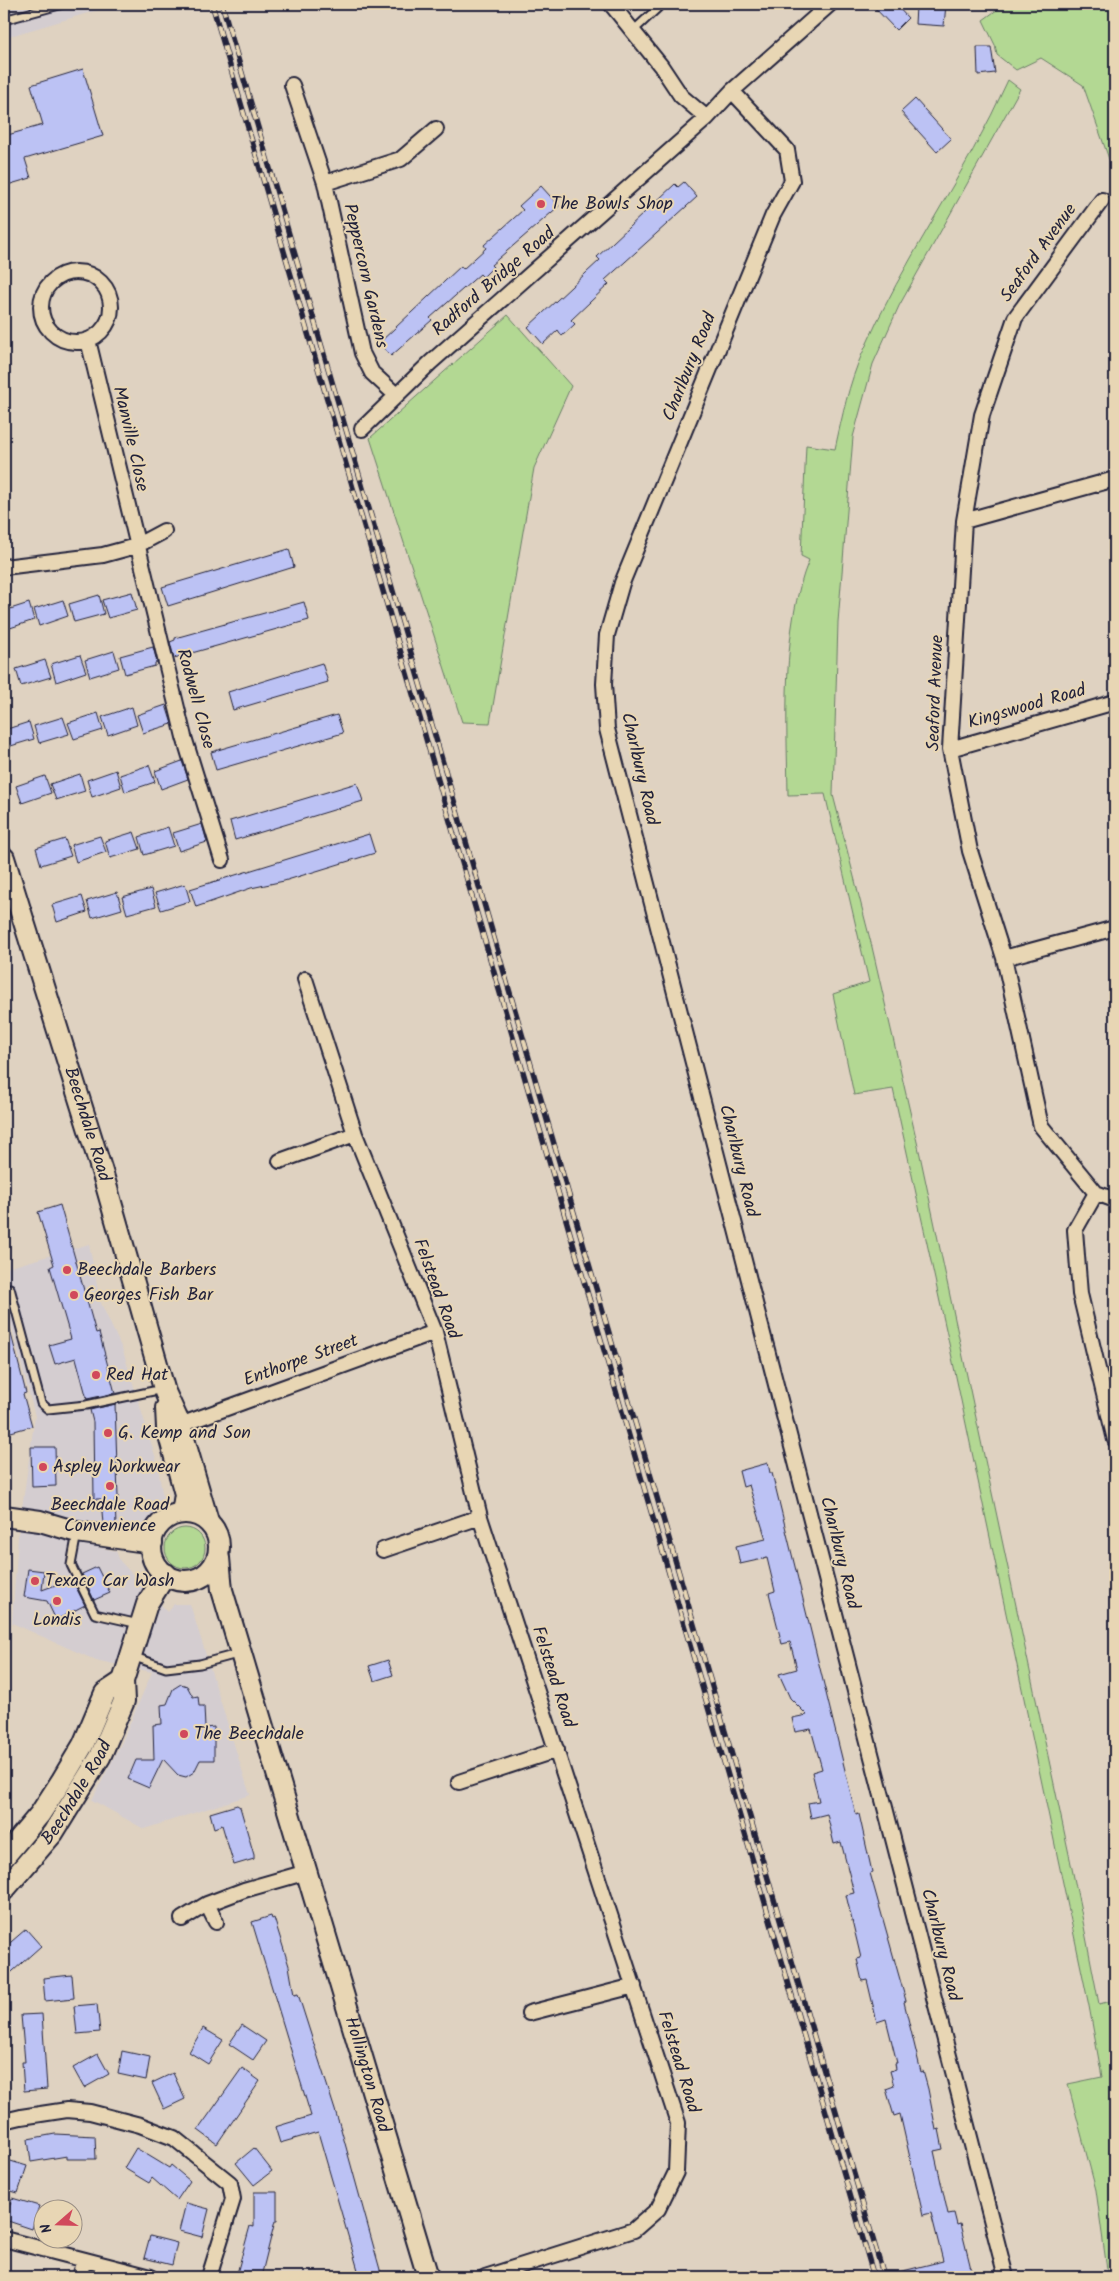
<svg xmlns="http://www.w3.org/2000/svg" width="1119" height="2281" font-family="Kalam,sans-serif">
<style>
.built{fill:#d4cdd0}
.green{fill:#b3d893;stroke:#6a7d67}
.building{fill:#bcc2f4;stroke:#22223b}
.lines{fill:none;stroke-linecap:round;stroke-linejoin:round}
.lane-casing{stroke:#22223b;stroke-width:11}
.street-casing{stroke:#22223b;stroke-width:18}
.secondary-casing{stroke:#22223b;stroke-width:24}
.lane{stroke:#e8d6b4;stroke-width:7}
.street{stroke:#e8d6b4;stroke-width:14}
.secondary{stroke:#e8d6b4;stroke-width:20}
.rail-casing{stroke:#22223b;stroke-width:5.5}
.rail{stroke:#e8d6b4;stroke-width:4;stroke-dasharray:11;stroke-linecap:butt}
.poi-dot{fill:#d1495b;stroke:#e8d6b4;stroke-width:2}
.labels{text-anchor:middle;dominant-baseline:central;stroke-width:4;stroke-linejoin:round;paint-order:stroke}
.poi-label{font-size:18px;fill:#22223b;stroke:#e8d6b4;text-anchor:start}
.street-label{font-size:18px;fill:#22223b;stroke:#e8d6b4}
</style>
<rect width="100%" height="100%" fill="#dfd2c1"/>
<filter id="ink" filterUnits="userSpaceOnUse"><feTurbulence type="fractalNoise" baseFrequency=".02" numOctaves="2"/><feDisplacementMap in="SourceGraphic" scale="10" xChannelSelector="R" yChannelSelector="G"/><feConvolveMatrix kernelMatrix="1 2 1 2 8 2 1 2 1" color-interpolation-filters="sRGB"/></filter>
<g filter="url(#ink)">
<path class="built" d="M 4,4 L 118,4 L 4,38 Z
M 89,1244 L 100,1301 L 123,1351 L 157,1462 L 164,1504 L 145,1523 L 132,1531 L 96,1527 L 98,1547 L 116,1551 L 120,1561 L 168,1612 L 174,1604 L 190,1604 L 250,1795 L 144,1829 L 92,1800 L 122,1742 L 152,1672 L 95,1660 L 12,1623 L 18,1537 L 35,1416 L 4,1298 L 4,1269 Z"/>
<path class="green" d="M 1005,4 L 1115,4 L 1115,156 L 1109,159 L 1083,85 L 1041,58 L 1016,70 L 997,55 L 995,45 L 983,20 Z
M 1008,80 L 1020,89 L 899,306 L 873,364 L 853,437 L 838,622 L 833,795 L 872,947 L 920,1155 L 1080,1906 L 1099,2004 L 1115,2000 L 1115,2277 L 1108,2277 L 1096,2190 L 1068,2084 L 1102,2077 L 1089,2006 L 947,1334 L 893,1089 L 854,1095 L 833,994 L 869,982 L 825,794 L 788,795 C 787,722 781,628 809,560 L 801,556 L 806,445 L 835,449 C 842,417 849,383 862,354 C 903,259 966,175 1008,80 Z
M 508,315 L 571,386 L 534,468 L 490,723 L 462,722 L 370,438 Z
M165 1548a20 20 0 1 1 40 0a20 20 0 1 1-40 0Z"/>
<path class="building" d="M 871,4 L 895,4 L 908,18 L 896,30 Z
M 923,4 L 946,4 L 944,26 L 915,24 L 916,6 L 923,7 Z
M 977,47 L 991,47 L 995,73 L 978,75 Z
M 83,69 L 103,136 L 25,159 L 31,178 L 4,186 L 4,136 L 43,125 L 31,85 Z
M 915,99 L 951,139 L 937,152 L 901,112 Z
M 684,182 L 697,197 L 605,280 L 609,284 L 571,320 L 575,324 L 562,336 L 558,330 L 543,344 L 528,327 L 600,260 L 597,257 L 675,184 L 678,187 Z
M 541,186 L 559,206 L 491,265 L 493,267 L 483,277 L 480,274 L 430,318 L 432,320 L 391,356 L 379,343 L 461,266 L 463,269 L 486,248 L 484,245 L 523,210 L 519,206 Z
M 289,549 L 294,567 L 168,606 L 162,587 Z
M 132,592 L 137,610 L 108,618 L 102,600 Z
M 99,595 L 104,614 L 74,622 L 69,604 Z
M 63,600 L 68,616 L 39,626 L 34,609 Z
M 304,602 L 309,620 L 174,658 L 170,642 L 175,640 L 175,638 Z
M 29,603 L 34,620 L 4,630 L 4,611 Z
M 153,647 L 157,662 L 155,663 L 155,666 L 125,674 L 120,656 Z
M 114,651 L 119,668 L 90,677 L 85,660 Z
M 80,655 L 86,672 L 56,682 L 51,664 Z
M 45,660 L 51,677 L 21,686 L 16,669 Z
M 322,663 L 328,682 L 233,710 L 228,692 Z
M 166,705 L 172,724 L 143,733 L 137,715 Z
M 132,707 L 137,725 L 108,735 L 102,717 Z
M 98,713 L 103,730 L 74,739 L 68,723 Z
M 337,715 L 343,733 L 216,770 L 211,752 Z
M 63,717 L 69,734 L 39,743 L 34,726 Z
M 29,722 L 34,739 L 4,748 L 4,730 Z
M 182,761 L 188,779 L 161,789 L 155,771 Z
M 149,765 L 155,782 L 125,792 L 120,775 Z
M 116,770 L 121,787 L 92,797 L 87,780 Z
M 80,774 L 85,791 L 56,800 L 50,784 Z
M 45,776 L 51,793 L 22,803 L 16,786 Z
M 357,783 L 363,801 L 235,840 L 230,821 Z
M 202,824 L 207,842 L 179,851 L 173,833 Z
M 168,827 L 174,846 L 144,855 L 139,837 Z
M 134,832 L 140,849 L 110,858 L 105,841 Z
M 369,834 L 375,853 L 284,881 L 251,888 L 196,907 L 190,889 Z
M 100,836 L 106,852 L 76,862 L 71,845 Z
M 65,839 L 71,856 L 41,865 L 36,848 Z
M 185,884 L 190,901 L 161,910 L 155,893 Z
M 151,889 L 156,906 L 127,914 L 122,897 Z
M 117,892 L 122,909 L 92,918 L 87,901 Z
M 82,896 L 87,912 L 57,922 L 52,905 Z
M 60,1205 L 96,1333 L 99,1332 L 115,1393 L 87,1399 L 76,1358 L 55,1364 L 49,1345 L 71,1339 L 50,1267 L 54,1265 L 38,1212 Z
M 9,1326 L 26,1393 L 23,1394 L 32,1426 L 4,1434 L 4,1327 Z
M 115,1404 L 118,1498 L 115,1499 L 116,1526 L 103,1524 L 101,1499 L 94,1499 L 93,1422 L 90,1410 Z
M 31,1447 L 55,1447 L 56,1486 L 32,1487 Z
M 768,1463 L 770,1473 L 772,1473 L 856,1815 L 859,1814 L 872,1872 L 870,1873 L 906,2001 L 904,2002 L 921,2072 L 923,2071 L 928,2089 L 936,2130 L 939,2129 L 943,2149 L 934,2151 L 948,2214 L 954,2213 L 957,2225 L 960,2224 L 973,2277 L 900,2277 L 899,2272 L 943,2261 L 931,2213 L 923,2215 L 900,2114 L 894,2116 L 886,2089 L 894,2086 L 890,2071 L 896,2069 L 895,2063 L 897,2063 L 886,2019 L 877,2022 L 867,1980 L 862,1981 L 857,1959 L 861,1958 L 846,1895 L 854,1893 L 841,1842 L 834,1844 L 827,1814 L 811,1818 L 808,1803 L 819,1801 L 812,1772 L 822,1769 L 811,1729 L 795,1732 L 792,1718 L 807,1715 L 790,1698 L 779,1674 L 797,1669 L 790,1642 L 782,1644 L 769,1593 L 775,1591 L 767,1558 L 740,1564 L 736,1546 L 766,1539 L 749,1485 L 743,1487 L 739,1471 Z
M 97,1567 L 110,1593 L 94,1600 L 82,1574 Z
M 28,1569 L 44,1571 L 42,1590 L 72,1579 L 85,1605 L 56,1620 L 47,1601 L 24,1597 Z
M 388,1660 L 393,1675 L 374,1681 L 369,1666 Z
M 181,1684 L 187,1686 L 193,1697 L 198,1696 L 199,1706 L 204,1706 L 205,1728 L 214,1727 L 214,1760 L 200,1760 L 194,1772 L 186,1777 L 178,1775 L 163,1759 L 149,1788 L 128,1779 L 136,1760 L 154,1760 L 153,1725 L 162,1724 L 161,1705 L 167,1704 L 173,1689 Z
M 237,1805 L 240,1807 L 254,1855 L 254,1859 L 234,1865 L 222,1825 L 214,1828 L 210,1813 Z
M 271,1916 L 272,1919 L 274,1918 L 289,1966 L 294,1995 L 298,1994 L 341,2129 L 382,2277 L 360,2277 L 318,2132 L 280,2143 L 275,2127 L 311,2116 L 252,1922 Z
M 26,1929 L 41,1946 L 4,1979 L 4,1948 Z
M 72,1975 L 74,1998 L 45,2001 L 43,1978 Z
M 97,2004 L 100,2032 L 77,2034 L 74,2006 Z
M 42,2014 L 47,2089 L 24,2091 L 22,2062 L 25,2062 L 21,2015 Z
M 242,2025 L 266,2041 L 253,2060 L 229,2044 Z
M 203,2028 L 223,2040 L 208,2064 L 189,2052 Z
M 122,2051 L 150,2057 L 146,2080 L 118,2074 Z
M 98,2054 L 109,2074 L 84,2088 L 73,2068 Z
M 242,2068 L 260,2081 L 217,2144 L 198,2130 Z
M 173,2073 L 185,2099 L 164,2109 L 152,2083 Z
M 55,2134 L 95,2136 L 96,2159 L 67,2159 L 67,2156 L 31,2162 L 28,2139 Z
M 136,2148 L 169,2168 L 171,2165 L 190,2181 L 177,2200 L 152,2178 L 149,2183 L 124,2168 Z
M 254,2148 L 272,2171 L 254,2185 L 236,2163 Z
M 4,2159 L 27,2166 L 18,2193 L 4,2189 Z
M 254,2192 L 277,2192 L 277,2221 L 275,2221 L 261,2277 L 236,2277 L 250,2226 L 254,2227 Z
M 12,2198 L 39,2206 L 32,2229 L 5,2220 Z
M 186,2203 L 209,2209 L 202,2237 L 179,2231 Z
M 150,2236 L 177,2243 L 172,2265 L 144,2258 Z"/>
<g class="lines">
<g class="lane-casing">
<path id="lane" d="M 4,20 L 63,4
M 633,31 L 662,4
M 10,1288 L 41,1403 L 48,1409 L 86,1405 L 163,1389
M 77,1533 L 71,1565 L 95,1614 L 139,1624
M 132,1656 L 166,1668 L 200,1664 L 241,1653"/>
</g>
<g class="street-casing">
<path id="street" d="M 611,4 L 661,66 L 681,96 L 707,118
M 292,85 L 325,183 L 362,353 L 372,373 L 396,395
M 732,91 L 787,150 L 792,181 L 773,215 L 622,583 L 607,635 L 604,684 L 607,729 L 1006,2277
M 325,183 L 401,159 L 436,129
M41 307a35 35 0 1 1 70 0a35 35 0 1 1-70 0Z
M 88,340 L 184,737 L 222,860
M 362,429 L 430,363 L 707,118 L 732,91 L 830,4
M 964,521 L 1115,479
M 4,567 L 103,555 L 136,546 L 164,531
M 950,749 L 1115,702
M 1004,958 L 1115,928
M 305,979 L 355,1134 L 435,1332 L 480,1517 L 678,2123 L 676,2172 L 658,2209 L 634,2230 L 485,2277
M 280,1161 L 355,1134
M 1096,1193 L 1041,1126 L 1004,958 L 970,851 L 950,749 L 964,521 L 982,415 L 1015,318 L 1102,200
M 1096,1193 L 1075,1230 L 1080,1294 L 1115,1440
M 1096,1193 L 1115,1200
M 180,1425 L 435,1332
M 383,1550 L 480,1517
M 459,1782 L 557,1750
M 207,1904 L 216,1922
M 182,1919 L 207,1904 L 244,1890 L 307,1872
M 529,2013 L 634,1986
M 4,2121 L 21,2117 L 67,2110 L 90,2112 L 140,2125 L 174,2138 L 230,2183 L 233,2199 L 209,2277
M 4,2239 L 151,2277
M 79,2277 L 84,2260"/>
</g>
<g class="secondary-casing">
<g id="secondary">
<path id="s1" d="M 4,858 L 104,1178 L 165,1392 L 180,1425 L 208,1521"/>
<path d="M 166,1408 L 167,1428 L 185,1494 L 182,1513"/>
<circle cx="185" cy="1547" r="34"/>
<path d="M 4,1516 L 40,1521 L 77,1532 L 152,1543"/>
<path id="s2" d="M 219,1558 L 222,1590 L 428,2277"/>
<path d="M 4,1857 L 40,1814 L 62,1780 L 83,1745 L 105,1693 L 123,1681"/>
<path id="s3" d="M 4,1890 L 53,1833 L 100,1757 L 124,1701 L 123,1681 L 147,1604 L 166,1574"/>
</g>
</g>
<use href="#lane" class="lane"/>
<use href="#street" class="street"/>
<use href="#secondary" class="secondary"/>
<g class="rail-casing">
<path id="rail" d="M 212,4 L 874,2277
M 222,4 L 884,2277"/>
</g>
<use href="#rail" class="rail"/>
</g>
</g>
<g class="poi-dot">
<circle cx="541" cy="204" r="5"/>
<circle cx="67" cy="1270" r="5"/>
<circle cx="74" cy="1295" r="5"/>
<circle cx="96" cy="1375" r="5"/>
<circle cx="108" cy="1433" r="5"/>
<circle cx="43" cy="1467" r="5"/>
<circle cx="110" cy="1486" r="5"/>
<circle cx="35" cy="1581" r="5"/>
<circle cx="57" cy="1601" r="5"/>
<circle cx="184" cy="1734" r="5"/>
</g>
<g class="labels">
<g class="poi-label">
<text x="551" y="204">The Bowls Shop</text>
<text x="77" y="1270">Beechdale Barbers</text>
<text x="84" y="1295">Georges Fish Bar</text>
<text x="106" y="1375">Red Hat</text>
<text x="118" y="1433">G. Kemp and Son</text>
<text x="53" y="1467">Aspley Workwear</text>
<text x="110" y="1505" text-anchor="middle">Beechdale Road<tspan x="110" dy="21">Convenience</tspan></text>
<text x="45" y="1581">Texaco Car Wash</text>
<text x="57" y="1620" text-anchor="middle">Londis</text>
<text x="194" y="1734">The Beechdale</text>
</g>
<g class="street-label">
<text transform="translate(1039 253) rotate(-54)">Seaford Avenue</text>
<text transform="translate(365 276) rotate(77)">Peppercorn Gardens</text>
<text transform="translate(494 282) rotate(-41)">Radford Bridge Road</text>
<text transform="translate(690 367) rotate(-68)">Charlbury Road</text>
<text transform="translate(130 439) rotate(77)">Manville Close</text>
<text transform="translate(936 693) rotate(-88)">Seaford Avenue</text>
<text transform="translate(195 699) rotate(75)">Rodwell Close</text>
<text transform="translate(1027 707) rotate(-16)">Kingswood Road</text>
<text transform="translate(639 769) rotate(77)">Charlbury Road</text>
<text stroke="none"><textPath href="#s1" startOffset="279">Beechdale Road</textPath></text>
<text transform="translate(738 1161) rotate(76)">Charlbury Road</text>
<text transform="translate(436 1289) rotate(70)">Felstead Road</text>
<text transform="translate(301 1361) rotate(-20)">Enthorpe Street</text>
<text transform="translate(839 1553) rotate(76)">Charlbury Road</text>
<text transform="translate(553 1677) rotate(72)">Felstead Road</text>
<text stroke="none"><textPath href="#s3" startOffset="122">Beechdale Road</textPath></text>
<text transform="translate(940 1945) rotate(76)">Charlbury Road</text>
<text transform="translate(678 2062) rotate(73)">Felstead Road</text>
<text stroke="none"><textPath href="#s2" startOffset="538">Hollington Road</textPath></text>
</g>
</g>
<rect width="1119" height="2281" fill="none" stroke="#e8d6b4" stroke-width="20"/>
<rect x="10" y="10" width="1099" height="2261" fill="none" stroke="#22223b" stroke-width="2" filter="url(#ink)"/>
<g transform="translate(58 2224) rotate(250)"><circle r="24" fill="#e8d6b4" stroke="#998e84"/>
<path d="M0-4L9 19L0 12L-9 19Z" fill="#d1495b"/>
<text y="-8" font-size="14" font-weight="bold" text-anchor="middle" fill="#22223b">N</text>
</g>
</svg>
